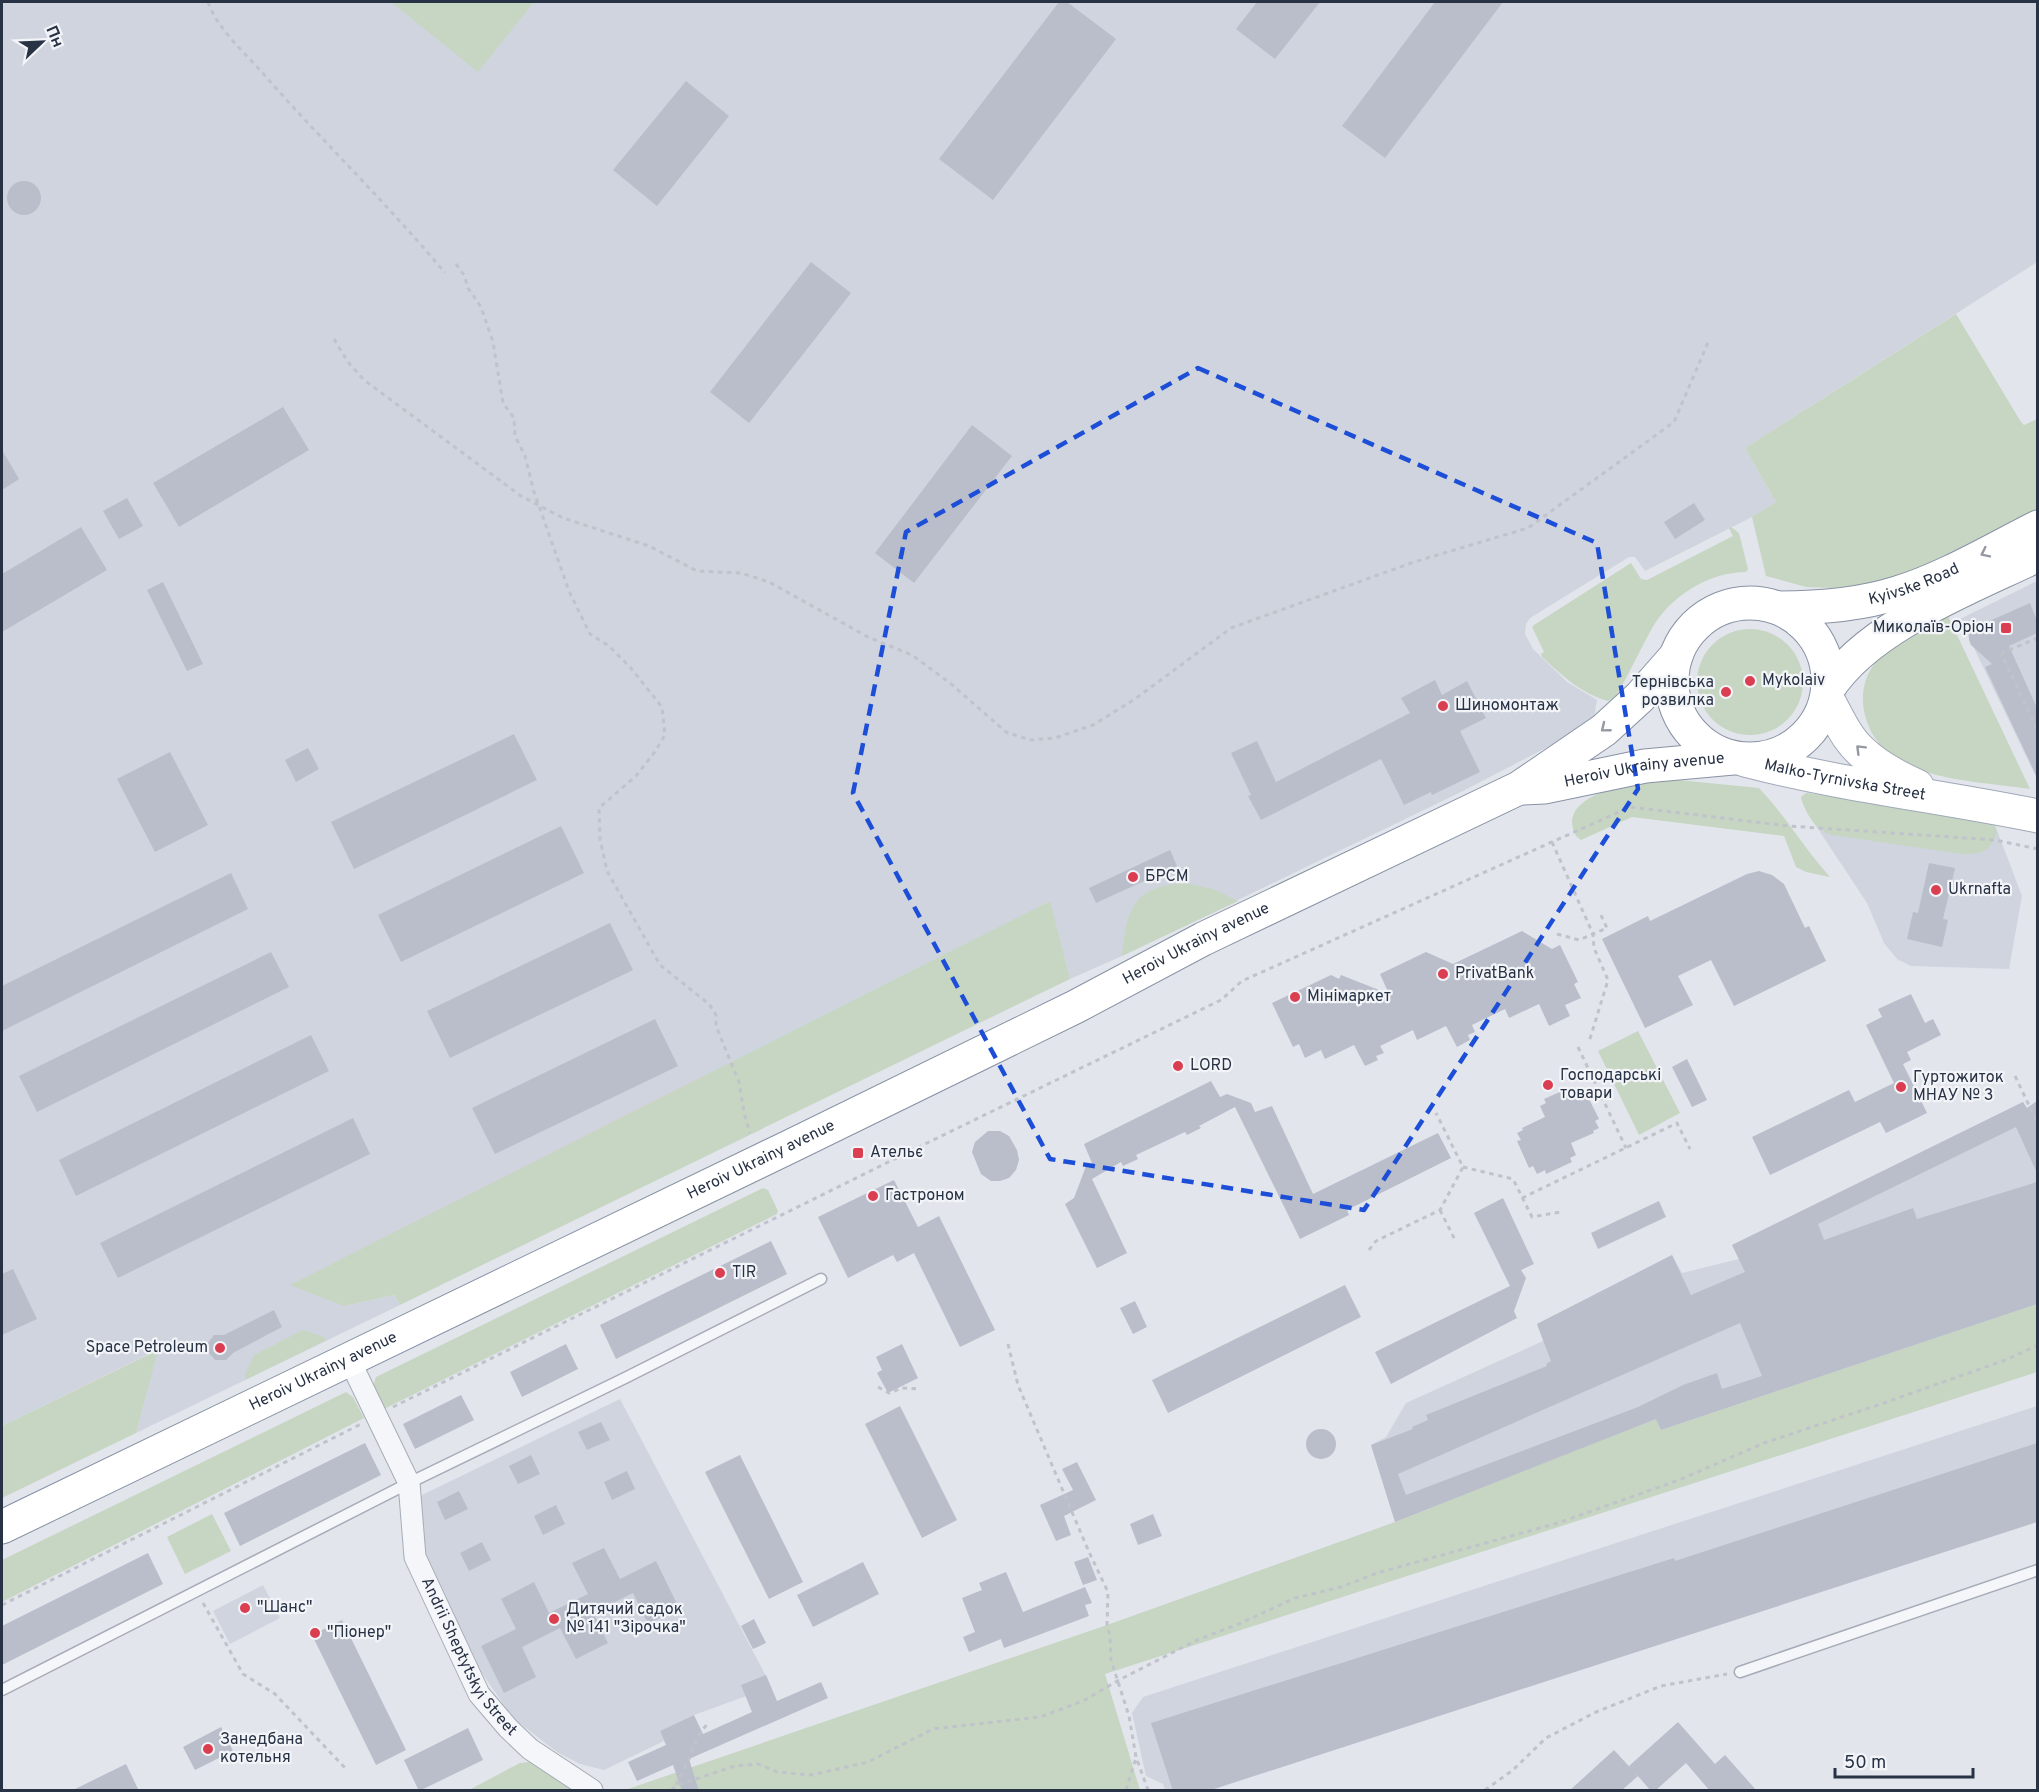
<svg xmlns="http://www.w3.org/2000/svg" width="2039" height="1792" font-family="Overpass,sans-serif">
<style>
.built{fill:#d0d4de}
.green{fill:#c7d6c2}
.building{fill:#b9beca;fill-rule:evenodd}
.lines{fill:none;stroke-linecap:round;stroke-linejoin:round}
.service-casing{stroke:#a6acb7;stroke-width:13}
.minor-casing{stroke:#a6acb7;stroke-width:23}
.primary-casing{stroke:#a0a9b8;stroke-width:35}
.trunk-casing{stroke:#8892a4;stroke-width:35}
.path{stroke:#c0c3ca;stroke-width:3;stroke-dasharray:4.5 4.5;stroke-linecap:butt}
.service{stroke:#f5f6f9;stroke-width:10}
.minor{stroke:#f5f6f9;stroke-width:21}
.primary{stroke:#fff;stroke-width:33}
.trunk{stroke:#fff;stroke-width:33}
.oneway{stroke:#9498a2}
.marked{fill:none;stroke:#1d4ed8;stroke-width:4.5;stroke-dasharray:12 8;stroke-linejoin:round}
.poi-dot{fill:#da3e50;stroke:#f2f4f8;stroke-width:2}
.labels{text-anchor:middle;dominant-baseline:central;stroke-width:4.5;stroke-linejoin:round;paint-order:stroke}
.street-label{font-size:16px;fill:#283245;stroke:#f2f4f8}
.poi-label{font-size:16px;fill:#283245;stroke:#f2f4f8;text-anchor:start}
</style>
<rect width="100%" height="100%" fill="#e2e5ec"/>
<path class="built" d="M 2,2 L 2037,2 L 2037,262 L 1745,448 L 1776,502 L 1752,517 L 1645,571 L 1635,557 L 1629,557 L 1530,618 L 1526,624 L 1525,634 L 1533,649 L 1567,682 L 1597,700 L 1594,717 L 1559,741 L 1463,791 L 1122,956 L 1070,979 L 1049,901 L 344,1306 L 394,1295 L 400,1305 L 136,1433 L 157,1350 L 2,1426 Z
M 2037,581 L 2037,779 L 1960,619 Z
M 1806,793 L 1954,813 L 1995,825 L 2022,896 L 2009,969 L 1911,966 L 1897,959 L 1884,943 L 1867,903 L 1816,826 L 1803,804 L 1801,797 Z
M 2023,1102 L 2037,1132 L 2037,1304 L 1440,1504 L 1395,1522 L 1371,1445 L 1386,1437 L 1406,1403 L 1543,1341 L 1537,1324 L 1672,1255 L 1682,1273 L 1739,1259 L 1732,1245 Z
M 620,1399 L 767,1678 L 763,1690 L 694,1715 L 660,1731 L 664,1741 L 604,1770 L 580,1764 L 557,1752 L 513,1718 L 462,1644 L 425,1555 L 418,1497 Z
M 2037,1406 L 2037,1522 L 1208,1790 L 1165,1790 L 1163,1784 L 1146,1776 L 1132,1713 L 1143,1697 Z
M 263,1585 L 280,1618 L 230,1644 L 213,1611 Z"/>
<path class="green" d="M 391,2 L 534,2 L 478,72 Z
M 1956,314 L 2021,422 L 2024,425 L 2037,419 L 2037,513 L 1947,559 L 1857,589 L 1806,587 L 1766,576 L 1752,517 L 1776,502 L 1745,448 Z
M 1731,527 L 1739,533 L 1748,569 L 1746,572 C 1708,572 1669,597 1651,630 C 1639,652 1629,674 1616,696 L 1608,701 C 1580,693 1563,676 1542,657 L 1541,654 L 1544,652 L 1532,627 L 1534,625 L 1631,563 L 1641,579 L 1647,580 L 1733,536 L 1729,528 Z
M 1948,616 L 2030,789 C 1996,784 1959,782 1926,772 C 1916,769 1900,763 1892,757 C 1864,734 1852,693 1875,663 C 1890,644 1927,629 1948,616 Z
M1697 682a53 53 0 1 1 106 0a53 53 0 1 1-106 0Z
M 1678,780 L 1759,788 C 1785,815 1804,848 1830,877 L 1806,872 L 1796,867 L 1784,836 L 1632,817 L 1581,840 L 1576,836 C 1575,833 1572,827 1572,823 C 1573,786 1651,782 1678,780 Z
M 1806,793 L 1954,813 L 1989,820 L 1995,825 L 1997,833 C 1989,853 1981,854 1962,854 L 1832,835 C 1815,830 1806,814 1801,797 Z
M 1185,883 L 1213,889 L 1238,901 L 1122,956 C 1127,910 1132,886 1185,883 Z
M 1050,901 L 1070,979 L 400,1305 L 394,1295 L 344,1306 L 290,1285 Z
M 1638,1031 L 1680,1113 L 1639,1135 L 1598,1051 Z
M 763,1188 L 768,1190 L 778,1211 L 777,1214 L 384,1409 L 372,1389 L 376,1377 Z
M 2037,1304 L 2037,1372 L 1105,1674 L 1140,1790 L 625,1790 L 1107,1625 L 1395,1522 L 1656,1419 L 1661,1430 Z
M 303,1330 L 322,1336 L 327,1340 L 245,1380 L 245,1374 L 254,1355 Z
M 158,1350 L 136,1433 L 2,1498 L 2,1426 Z
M 346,1392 L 353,1397 L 364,1418 L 2,1602 L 2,1560 Z
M 212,1514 L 231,1551 L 185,1574 L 167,1537 Z
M 529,1762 L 539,1764 L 581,1790 L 469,1790 L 520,1763 Z"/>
<path class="building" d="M 1059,2 L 1067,2 L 1116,39 L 993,200 L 939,159 Z
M 1257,2 L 1320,2 L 1275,59 L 1236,29 Z
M 1435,2 L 1503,2 L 1385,158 L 1342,126 Z
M 686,81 L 729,116 L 657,206 L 613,170 Z
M7 198a17 17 0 1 1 34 0a17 17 0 1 1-34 0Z
M 811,262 L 851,293 L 749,423 L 710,392 Z
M 283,407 L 309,450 L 179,527 L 153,483 Z
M 972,425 L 1012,456 L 914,583 L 875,553 Z
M 2,450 L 19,479 L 2,490 Z
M 127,498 L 143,526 L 119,539 L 103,511 Z
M 1694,503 L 1705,520 L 1675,539 L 1664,522 Z
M 81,527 L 107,570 L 2,632 L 2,574 Z
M 163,582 L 203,664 L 187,671 L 147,590 Z
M 2030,603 L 2037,621 L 2037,633 L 2009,646 L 2037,708 L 2037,777 L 1985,667 L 1992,664 L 1971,645 L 1969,640 L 1969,635 L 1976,627 Z
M 1435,680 L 1442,695 L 1467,681 L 1486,718 L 1460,731 L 1480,772 L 1432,795 L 1431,792 L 1404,805 L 1381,759 L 1261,820 L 1248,796 L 1251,795 L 1231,753 L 1257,741 L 1276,782 L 1410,713 L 1401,698 Z
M 514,734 L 537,780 L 354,869 L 331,822 Z
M 308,748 L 319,769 L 296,782 L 285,760 Z
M 170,752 L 208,825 L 155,852 L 117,779 Z
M 561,826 L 584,873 L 401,962 L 378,915 Z
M 1170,850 L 1177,866 L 1096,903 L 1089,888 Z
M 1929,863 L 1955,868 L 1943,919 L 1948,920 L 1942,947 L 1907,939 L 1913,912 L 1918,913 Z
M 1759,871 L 1772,875 L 1784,884 L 1805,928 L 1809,926 L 1826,961 L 1734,1006 L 1711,960 L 1678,976 L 1693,1005 L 1645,1028 L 1602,939 L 1648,916 L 1650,921 L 1747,874 Z
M 231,873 L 248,909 L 2,1031 L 2,986 Z
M 610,923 L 633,970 L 450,1058 L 427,1011 Z
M 1522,931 L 1552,949 L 1560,945 L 1578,982 L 1574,984 L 1581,998 L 1565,1005 L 1570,1016 L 1549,1026 L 1539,1004 L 1509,1018 L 1505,1009 L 1472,1025 L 1475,1032 L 1468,1035 L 1470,1040 L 1457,1047 L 1446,1026 L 1417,1040 L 1413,1030 L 1380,1046 L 1384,1053 L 1376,1056 L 1378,1060 L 1365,1066 L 1354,1045 L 1325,1059 L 1321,1050 L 1305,1058 L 1299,1044 L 1293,1047 L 1272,1003 L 1331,975 L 1339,979 L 1341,975 L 1389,994 L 1380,974 L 1426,952 L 1453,964 Z
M 271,952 L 289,987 L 37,1112 L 19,1076 Z
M 1911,994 L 1925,1023 L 1933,1019 L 1941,1035 L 1907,1052 L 1911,1060 L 1903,1064 L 1927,1113 L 1886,1133 L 1880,1122 L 1770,1175 L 1752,1137 L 1849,1090 L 1855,1102 L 1894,1083 L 1866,1025 L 1882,1017 L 1878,1009 Z
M 655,1019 L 678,1066 L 495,1154 L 472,1108 Z
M 311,1035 L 329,1071 L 76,1196 L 59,1160 Z
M 1687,1059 L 1707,1100 L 1692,1107 L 1672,1067 Z
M 1211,1081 L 1220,1097 L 1227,1094 L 1251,1103 L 1255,1112 L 1272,1106 L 1313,1194 L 1438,1133 L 1451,1158 L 1347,1210 L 1349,1215 L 1300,1239 L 1235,1107 L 1199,1126 L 1201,1128 L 1187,1135 L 1185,1132 L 1136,1155 L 1138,1159 L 1123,1166 L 1121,1162 L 1092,1179 L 1127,1253 L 1097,1268 L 1065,1204 L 1074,1198 L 1086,1166 L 1092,1163 L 1084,1144 Z
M 1571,1087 L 1572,1090 L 1579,1087 L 1584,1096 L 1587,1095 L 1599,1119 L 1595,1121 L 1599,1128 L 1593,1131 L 1594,1133 L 1571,1143 L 1576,1155 L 1570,1158 L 1572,1162 L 1546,1174 L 1545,1170 L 1537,1174 L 1533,1166 L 1529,1168 L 1517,1141 L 1521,1140 L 1517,1133 L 1523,1130 L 1522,1128 L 1545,1117 L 1540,1106 L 1546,1103 L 1544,1099 Z
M 2037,1101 L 2037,1173 L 2016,1127 L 1818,1224 L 1824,1240 L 1913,1208 L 1917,1219 L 2037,1182 L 2037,1304 L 1661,1430 L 1656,1419 L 1395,1522 L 1371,1445 L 1413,1429 L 1412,1427 L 1428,1420 L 1426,1415 L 1547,1366 L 1546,1364 L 1551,1361 L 1537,1324 L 1672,1255 L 1691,1295 L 1745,1272 L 1732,1245 L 2023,1102 L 2027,1108 ZM 1740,1323 L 1762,1376 L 1722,1389 L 1717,1373 L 1683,1385 L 1638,1407 L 1406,1495 L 1398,1474 Z
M 353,1118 L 370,1154 L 118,1278 L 100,1243 Z
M 988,1131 L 1000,1131 L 1009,1136 L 1017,1150 L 1019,1160 L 1016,1170 L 1009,1178 L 1000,1181 L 991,1181 L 981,1174 L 972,1152 L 975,1142 Z
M 894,1180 L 918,1227 L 939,1216 L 995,1330 L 960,1347 L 914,1253 L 897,1262 L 893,1255 L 848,1278 L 818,1217 Z
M 1503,1198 L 1534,1264 L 1521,1270 L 1526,1278 L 1514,1311 L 1517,1318 L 1391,1384 L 1375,1352 L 1510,1286 L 1474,1213 Z
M 1659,1201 L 1666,1217 L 1598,1249 L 1591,1233 Z
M 771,1241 L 787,1274 L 616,1359 L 600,1325 Z
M 13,1269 L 37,1319 L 2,1335 L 2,1274 Z
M 1345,1285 L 1361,1317 L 1168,1413 L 1152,1380 Z
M 1135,1301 L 1147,1327 L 1133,1334 L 1120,1308 Z
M 274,1310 L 282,1327 L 233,1353 L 226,1360 L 215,1360 L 208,1352 L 208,1343 L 214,1335 L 224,1335 Z
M 566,1344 L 578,1369 L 522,1397 L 510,1372 Z
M 902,1344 L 918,1378 L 888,1393 L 877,1373 L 882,1370 L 876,1357 Z
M 461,1395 L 474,1420 L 415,1449 L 403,1424 Z
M 900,1406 L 957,1520 L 922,1538 L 865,1424 Z
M 601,1422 L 610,1440 L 587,1450 L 578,1432 Z
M1306 1444a15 15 0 1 1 30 0a15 15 0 1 1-30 0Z
M 365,1443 L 381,1475 L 240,1546 L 224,1513 Z
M 2037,1443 L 2037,1522 L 1208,1791 L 1173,1791 L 1151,1723 L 1674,1558 L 1675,1561 Z
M 531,1455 L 540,1474 L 518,1484 L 509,1466 Z
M 740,1455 L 803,1582 L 769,1599 L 705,1472 Z
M 1077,1462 L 1096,1500 L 1064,1516 L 1071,1535 L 1056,1541 L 1040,1505 L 1073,1490 L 1062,1469 Z
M 627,1471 L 635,1489 L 612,1500 L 604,1482 Z
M 459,1491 L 468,1509 L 445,1520 L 437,1502 Z
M 556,1505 L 565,1524 L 543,1535 L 534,1516 Z
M 1153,1514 L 1162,1536 L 1138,1545 L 1130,1524 Z
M 482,1542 L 491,1560 L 469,1571 L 460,1553 Z
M 604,1548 L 620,1579 L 656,1561 L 679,1608 L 648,1624 L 633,1593 L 593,1613 L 608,1643 L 576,1659 L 560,1628 L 522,1647 L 536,1677 L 504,1693 L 481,1646 L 516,1629 L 501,1599 L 534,1582 L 549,1613 L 588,1594 L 572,1563 Z
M 148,1553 L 163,1584 L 2,1665 L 2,1626 Z
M 1088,1557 L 1097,1580 L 1083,1585 L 1074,1562 Z
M 863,1562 L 879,1594 L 813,1627 L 797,1595 Z
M 1006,1572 L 1023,1612 L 1085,1587 L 1092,1603 L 1085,1605 L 1089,1616 L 1004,1648 L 1001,1639 L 969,1652 L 963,1637 L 975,1632 L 962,1598 L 982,1590 L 979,1583 Z
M 754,1619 L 766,1643 L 753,1649 L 741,1626 Z
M 342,1620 L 406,1750 L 376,1765 L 312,1635 Z
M 766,1675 L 777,1701 L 821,1682 L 828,1698 L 689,1759 L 699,1791 L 682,1791 L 673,1765 L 637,1781 L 628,1762 L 666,1745 L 660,1731 L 694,1715 L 703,1734 L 752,1712 L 741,1685 Z
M 1678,1722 L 1715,1764 L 1725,1755 L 1757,1791 L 1710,1791 L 1686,1763 L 1655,1791 L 1651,1791 L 1629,1766 Z
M 221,1727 L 233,1751 L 195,1770 L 183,1747 Z
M 468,1728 L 483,1760 L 419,1791 L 404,1760 Z
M 1614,1750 L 1638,1776 L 1621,1791 L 1569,1791 Z
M 126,1764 L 139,1791 L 71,1791 Z"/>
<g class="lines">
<g class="service-casing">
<path id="service" d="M 1740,1672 L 2038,1570
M 2,1690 L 409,1483 L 625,1378 L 821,1279"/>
</g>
<g class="minor-casing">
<g id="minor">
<path id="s1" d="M 349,1359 L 409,1483 L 415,1557 L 479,1694 L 508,1728 L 530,1749 L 592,1790"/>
</g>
</g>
<g class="primary-casing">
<g id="primary">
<path d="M 1827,698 C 1834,711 1840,724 1848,736 C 1864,760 1892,775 1917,786"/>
<path id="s2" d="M 1745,760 C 1841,785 1940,796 2038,816"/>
</g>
</g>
<g class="trunk-casing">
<g id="trunk">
<circle cx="1750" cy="681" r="78"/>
<path id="s3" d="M 1779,608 C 1819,608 1859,605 1897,593 C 1946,578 1992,550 2038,527"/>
<path d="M 1828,689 C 1868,626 1972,587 2038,555"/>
<path id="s4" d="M 1523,788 L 1544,787 L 1645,766 L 1733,758"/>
<path id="s5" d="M 2,1527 L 791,1146 L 1075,1007 L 1203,939 L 1519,788 L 1604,730 L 1640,697 L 1676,656"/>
</g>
</g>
<path class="path" d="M 208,2 C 218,29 240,48 260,70 C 320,139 387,203 445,273
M 456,264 L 464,275 L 468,288 L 481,307 L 493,342 L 503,403 L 514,418 L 515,436 L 525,456 L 534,492 L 569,591 L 590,634 L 609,646 L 630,667 L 662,707 L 665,735 L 654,753 L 636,776 L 599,808 L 600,839 L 607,871 L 660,965 L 709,1004 L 716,1015 L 716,1026 L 739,1082 L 744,1113 L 750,1133
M 334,339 L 348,362 L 364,380 L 521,496 L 563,518 L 649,546 L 697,571 L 741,573 L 769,582 L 868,637 L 912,655 L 950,683 L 1006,732 L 1030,740 L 1055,738 L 1093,725 L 1135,699 L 1231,628 L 1414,562 L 1528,528 L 1674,422 L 1709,340
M 2038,638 L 2004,652 L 2002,655 L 2038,731
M 1552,842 L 1593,934 L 1594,948 L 1608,980 L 1589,1042
M 1557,934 L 1579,940 L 1607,928 L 1599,911
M 1578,1047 L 1626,1148
M 2015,1076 L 2038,1124
M 1463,1167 L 1513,1179 L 1532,1217 L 1560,1212
M 1522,1198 L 1677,1123 L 1690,1149
M 1440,1210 L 1455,1240
M 1369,1250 L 1376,1241 L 1440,1210 L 1463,1167 L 1436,1113
M 1008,1344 L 1018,1385 L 1089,1552 L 1108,1592 L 1107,1625 L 1110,1636 L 1111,1660 L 1129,1716 L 1136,1757 L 1148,1790
M 878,1387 L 889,1393 L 902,1388 L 919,1389
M 393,1407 L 929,1142 L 1221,1000 L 1242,981 L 1630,807 L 1789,826 L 1995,840 L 2038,849
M 203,1603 L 243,1674 L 275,1694 L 347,1770
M 2,1605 L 361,1424
M 676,1785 L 690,1757 L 698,1736 L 708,1723
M 672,1790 L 675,1786 L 735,1766 L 758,1764 L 777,1772 L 811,1775 L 868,1762 L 933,1729 L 1040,1717 L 1083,1701 L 1119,1680 L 1197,1640 L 1241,1623 L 1295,1598 L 1341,1587 L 1377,1573 L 1558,1523 L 1679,1480 L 1764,1443 L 1884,1403 L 2008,1359 L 2038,1345
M 1126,1790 L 1136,1758
M 1485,1790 L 1513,1770 L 1546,1738 L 1596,1712 L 1661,1686 L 1727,1674"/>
<use href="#service" class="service"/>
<use href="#minor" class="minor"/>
<use href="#primary" class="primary"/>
<use href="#trunk" class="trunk"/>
</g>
<defs><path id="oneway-chevron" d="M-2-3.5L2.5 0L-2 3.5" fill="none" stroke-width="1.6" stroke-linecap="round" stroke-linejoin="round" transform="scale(1.5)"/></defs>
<g class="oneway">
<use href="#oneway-chevron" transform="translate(1985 553) rotate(154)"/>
<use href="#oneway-chevron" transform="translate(1605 728) rotate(141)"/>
<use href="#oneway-chevron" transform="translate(1860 749) rotate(-135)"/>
</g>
<path class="marked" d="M 1198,368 L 1597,543 L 1638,789 L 1364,1210 L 1050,1159 L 853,793 L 906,532 Z"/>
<g class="poi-dot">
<rect x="2000" y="622" width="12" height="12" rx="3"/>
<circle cx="1750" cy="681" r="6"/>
<circle cx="1726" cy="692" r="6"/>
<circle cx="1443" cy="706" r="6"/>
<circle cx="1133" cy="877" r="6"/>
<circle cx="1936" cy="890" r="6"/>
<circle cx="1443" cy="974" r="6"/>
<circle cx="1295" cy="997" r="6"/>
<circle cx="1178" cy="1066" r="6"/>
<circle cx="1548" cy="1085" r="6"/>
<circle cx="1901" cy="1087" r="6"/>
<rect x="852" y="1147" width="12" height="12" rx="3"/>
<circle cx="873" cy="1196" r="6"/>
<circle cx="720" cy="1273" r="6"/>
<circle cx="220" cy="1348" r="6"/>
<circle cx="245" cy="1608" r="6"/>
<circle cx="554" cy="1619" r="6"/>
<circle cx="315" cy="1633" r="6"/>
<circle cx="208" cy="1749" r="6"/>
</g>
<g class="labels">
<g class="street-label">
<text stroke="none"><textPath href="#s3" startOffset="138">Kyivske Road</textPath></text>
<text stroke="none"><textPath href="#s4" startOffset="123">Heroiv Ukrainy avenue</textPath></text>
<text stroke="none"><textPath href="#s2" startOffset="102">Malko-Tyrnivska Street</textPath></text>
<text stroke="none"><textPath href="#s5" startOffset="1329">Heroiv Ukrainy avenue</textPath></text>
<text stroke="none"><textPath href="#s5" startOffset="843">Heroiv Ukrainy avenue</textPath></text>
<text stroke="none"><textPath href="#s5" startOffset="357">Heroiv Ukrainy avenue</textPath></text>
<text stroke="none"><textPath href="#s1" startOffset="326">Andrii Sheptytskyi Street</textPath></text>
</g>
<g class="poi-label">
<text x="1994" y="628" text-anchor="end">Миколаїв-Оріон</text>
<text x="1762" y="681">Mykolaiv</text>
<text x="1714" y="683" text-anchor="end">Тернівська<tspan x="1714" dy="18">розвилка</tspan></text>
<text x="1455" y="706">Шиномонтаж</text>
<text x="1145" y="877">БРСМ</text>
<text x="1948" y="890">Ukrnafta</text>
<text x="1455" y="974">PrivatBank</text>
<text x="1307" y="997">Мінімаркет</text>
<text x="1190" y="1066">LORD</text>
<text x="1560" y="1076">Господарські<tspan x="1560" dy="18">товари</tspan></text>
<text x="1913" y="1078">Гуртожиток<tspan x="1913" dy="18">МНАУ № 3</tspan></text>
<text x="870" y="1153">Ательє</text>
<text x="885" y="1196">Гастроном</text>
<text x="732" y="1273">TIR</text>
<text x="208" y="1348" text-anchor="end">Space Petroleum</text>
<text x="257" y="1608">"Шанс"</text>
<text x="566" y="1610">Дитячий садок<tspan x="566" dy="18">№ 141 "Зірочка"</tspan></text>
<text x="327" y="1633">"Піонер"</text>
<text x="220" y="1740">Занедбана<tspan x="220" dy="18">котельня</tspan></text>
</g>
</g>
<rect width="2039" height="1792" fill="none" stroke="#283245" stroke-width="6"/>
<g transform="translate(42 42) rotate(67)" stroke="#f2f4f8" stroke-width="4.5" paint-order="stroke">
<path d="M0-4.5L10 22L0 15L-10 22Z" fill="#283245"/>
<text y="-9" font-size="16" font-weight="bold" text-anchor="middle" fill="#283245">Пн</text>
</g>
<path d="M1835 1768v9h138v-9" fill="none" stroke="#283245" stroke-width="3"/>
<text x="1844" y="1768" font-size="18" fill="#283245" stroke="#f2f4f8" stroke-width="4.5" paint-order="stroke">50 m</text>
</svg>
